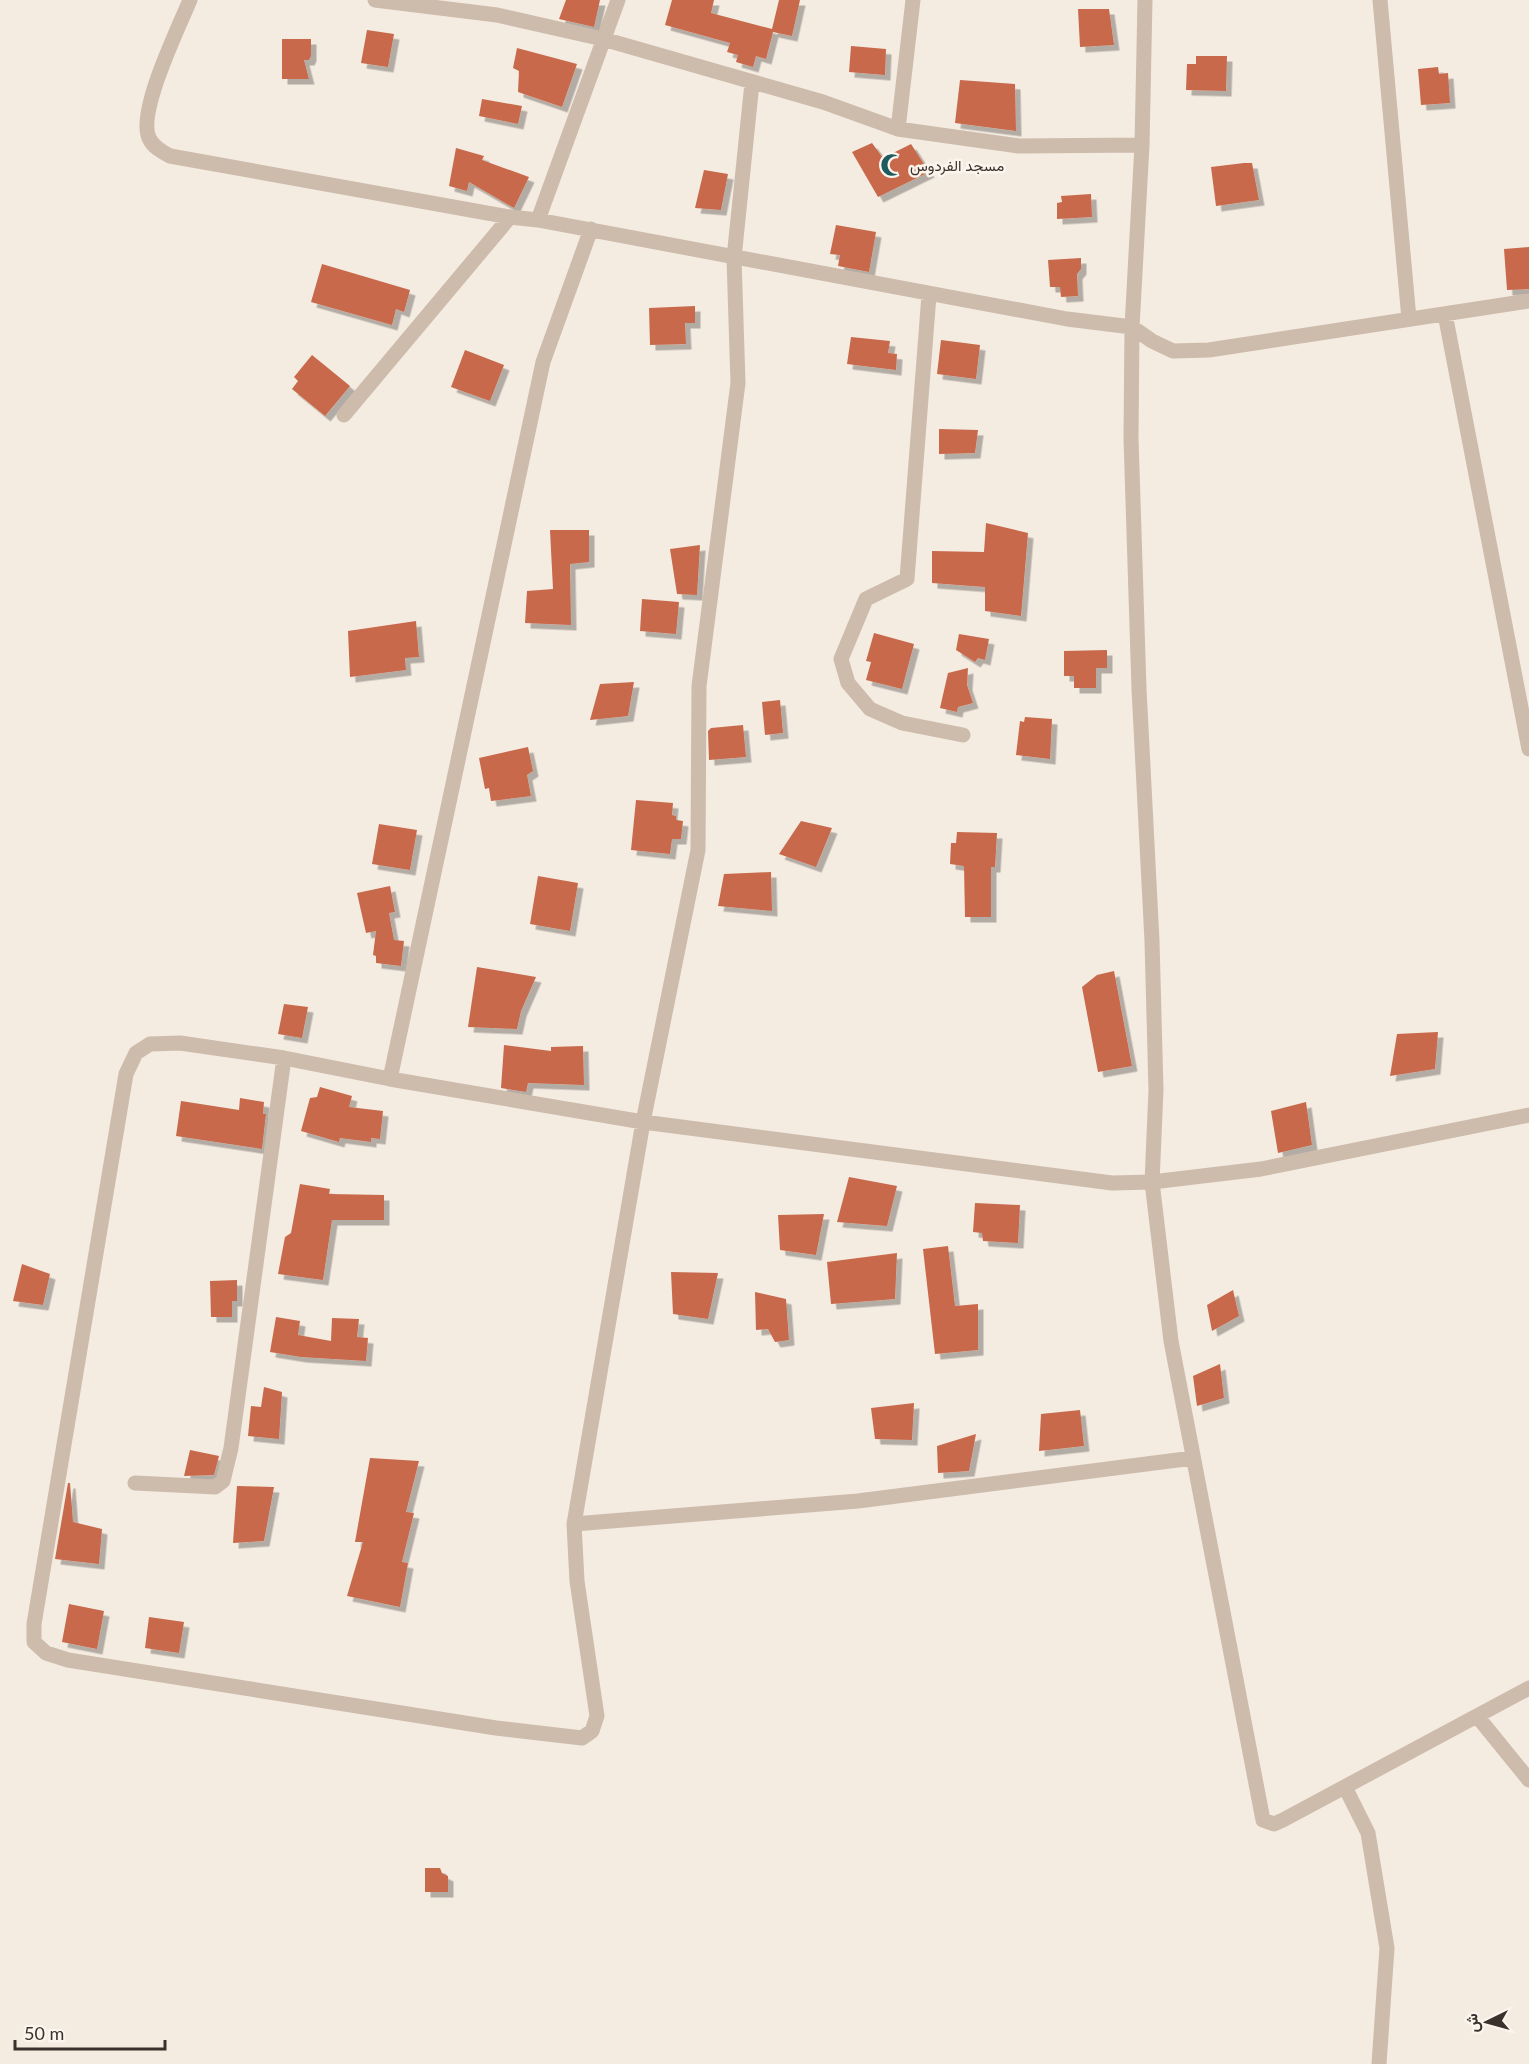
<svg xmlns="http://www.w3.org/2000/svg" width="1529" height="2064" font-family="Lato,Vazirmatn,sans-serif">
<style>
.building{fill:#c8694b;filter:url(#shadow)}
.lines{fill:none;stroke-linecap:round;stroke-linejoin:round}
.street{stroke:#cdbbac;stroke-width:15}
.labels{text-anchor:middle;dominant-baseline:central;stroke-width:5;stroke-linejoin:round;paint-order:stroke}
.poi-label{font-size:15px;fill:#3b302b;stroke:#fbf5ee;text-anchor:start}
</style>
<defs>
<filter id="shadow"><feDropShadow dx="5.5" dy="5.5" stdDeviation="0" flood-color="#0004"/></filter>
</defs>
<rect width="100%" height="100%" fill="#f4ebe1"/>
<path class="building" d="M 566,0 L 600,0 L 594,27 L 559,19 Z
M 672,0 L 714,0 L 711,13 L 772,29 L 779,0 L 800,0 L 792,36 L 773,32 L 766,59 L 756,56 L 753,67 L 736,62 L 738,55 L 727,52 L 730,43 L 665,25 Z
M 1078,9 L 1109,9 L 1114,45 L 1080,47 Z
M 367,30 L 394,34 L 388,67 L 361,63 Z
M 282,39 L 311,39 L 311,56 L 309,60 L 304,60 L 309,79 L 282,79 Z
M 851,46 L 886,49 L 885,75 L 849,72 Z
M 517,48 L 577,64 L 562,107 L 518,92 L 519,71 L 513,68 Z
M 1196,56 L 1227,56 L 1226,91 L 1186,90 L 1187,64 L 1196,64 Z
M 1438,67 L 1439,74 L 1448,73 L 1450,103 L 1421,105 L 1418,69 Z
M 960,80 L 1015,84 L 1016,131 L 955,123 Z
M 482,99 L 522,106 L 518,124 L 479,116 Z
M 872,143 L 883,158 L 911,144 L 929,172 L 878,197 L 852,152 Z
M 456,148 L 484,156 L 482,160 L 529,177 L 514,208 L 469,182 L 467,191 L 449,186 Z
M 1244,163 L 1252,163 L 1259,200 L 1216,206 L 1211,167 Z
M 704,170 L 728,174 L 721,210 L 695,208 Z
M 1091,194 L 1092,217 L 1057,219 L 1057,203 L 1062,202 L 1061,196 Z
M 836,225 L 876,232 L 869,272 L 838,266 L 840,255 L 830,254 Z
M 1529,247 L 1529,289 L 1507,290 L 1504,249 Z
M 1081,258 L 1081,269 L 1077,274 L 1078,296 L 1061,297 L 1060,287 L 1050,287 L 1048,260 Z
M 322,264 L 410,290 L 404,312 L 396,309 L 392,325 L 311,302 Z
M 695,306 L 695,323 L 685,323 L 686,344 L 650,345 L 649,308 Z
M 851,337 L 890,341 L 888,353 L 897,354 L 896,370 L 847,364 Z
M 941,340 L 980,345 L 976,379 L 937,374 Z
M 465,350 L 504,365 L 490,401 L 451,387 Z
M 312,355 L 350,386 L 325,416 L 292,389 L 298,381 L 294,377 Z
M 939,429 L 978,430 L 975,453 L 939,454 Z
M 986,523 L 1028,533 L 1021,616 L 985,611 L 985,587 L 932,583 L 932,551 L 984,552 Z
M 550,530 L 589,530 L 589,562 L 570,564 L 571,625 L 525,623 L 527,591 L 553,589 Z
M 700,545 L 697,595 L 677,594 L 670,549 Z
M 642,599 L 679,602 L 676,634 L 640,631 Z
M 416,621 L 419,657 L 405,658 L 406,670 L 350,677 L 348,631 Z
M 874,633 L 914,644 L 902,689 L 866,680 L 871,662 L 866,661 Z
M 959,634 L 989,639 L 985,660 L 978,658 L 975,662 L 956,650 Z
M 1107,650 L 1107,668 L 1096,668 L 1096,688 L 1074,688 L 1074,676 L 1064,676 L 1064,651 Z
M 968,668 L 967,685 L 973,703 L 958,707 L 957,712 L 940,708 L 948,673 Z
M 634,682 L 628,716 L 590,720 L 600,684 Z
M 780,700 L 783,733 L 765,735 L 762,702 Z
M 1025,717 L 1052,719 L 1050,759 L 1016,755 L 1020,721 L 1024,722 Z
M 743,725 L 746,757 L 709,760 L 708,731 L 711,728 Z
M 528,747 L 533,771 L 527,775 L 531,796 L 491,801 L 489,788 L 485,789 L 479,758 Z
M 636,800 L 673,803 L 672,815 L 676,816 L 676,820 L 683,821 L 681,839 L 672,839 L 670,854 L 631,850 Z
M 801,821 L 832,828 L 816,867 L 779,854 Z
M 379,824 L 417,830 L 410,870 L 372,864 Z
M 957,832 L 997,833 L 995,867 L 991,867 L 991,917 L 965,917 L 964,866 L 950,864 L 951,843 L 956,843 Z
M 771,872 L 772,911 L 718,906 L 724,874 Z
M 538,876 L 578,883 L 570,931 L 530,924 Z
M 390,886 L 395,912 L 389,913 L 394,940 L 404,941 L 401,966 L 376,963 L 376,956 L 373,955 L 376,931 L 366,933 L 357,893 Z
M 477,967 L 536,977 L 521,1011 L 517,1029 L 468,1027 Z
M 1114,971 L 1132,1066 L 1098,1072 L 1082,987 L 1097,975 Z
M 284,1004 L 308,1007 L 302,1038 L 278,1034 Z
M 1438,1032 L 1435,1069 L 1390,1076 L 1397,1034 Z
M 504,1045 L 551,1051 L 551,1047 L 583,1046 L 584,1085 L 528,1083 L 526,1092 L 501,1088 Z
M 320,1087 L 352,1096 L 349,1107 L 383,1111 L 380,1139 L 371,1138 L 371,1142 L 340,1138 L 339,1142 L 301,1131 L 310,1098 L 317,1097 Z
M 240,1098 L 264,1102 L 263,1114 L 266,1114 L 262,1149 L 176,1136 L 181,1101 L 239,1110 Z
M 1306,1102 L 1312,1145 L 1278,1153 L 1271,1111 Z
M 849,1177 L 897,1186 L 887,1226 L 837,1222 Z
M 300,1184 L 330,1189 L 329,1194 L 384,1195 L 384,1220 L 332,1220 L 323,1280 L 278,1274 L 285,1237 L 291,1233 Z
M 975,1203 L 1020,1205 L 1018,1243 L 983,1241 L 982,1233 L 973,1232 Z
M 824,1214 L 816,1255 L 780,1250 L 778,1215 Z
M 948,1246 L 955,1306 L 978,1304 L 978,1350 L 935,1354 L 923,1249 Z
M 897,1253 L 895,1299 L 831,1304 L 827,1262 Z
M 22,1264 L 50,1274 L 43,1305 L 13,1301 Z
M 671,1272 L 718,1273 L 708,1319 L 673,1314 Z
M 237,1280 L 237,1301 L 232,1301 L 232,1317 L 211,1317 L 210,1281 Z
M 1233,1290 L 1239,1316 L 1212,1331 L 1207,1305 Z
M 755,1292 L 786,1299 L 789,1340 L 775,1342 L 768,1329 L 756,1330 Z
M 276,1317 L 300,1321 L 298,1335 L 331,1341 L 332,1318 L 359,1319 L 357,1337 L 368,1338 L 366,1361 L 301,1357 L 270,1352 Z
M 1220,1364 L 1224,1398 L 1197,1406 L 1193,1376 Z
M 264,1387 L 282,1392 L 279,1439 L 248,1436 L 251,1406 L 261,1407 Z
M 914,1403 L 912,1440 L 875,1439 L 871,1408 Z
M 1080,1410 L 1084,1446 L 1039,1451 L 1041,1414 Z
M 976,1434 L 969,1471 L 938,1473 L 937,1446 Z
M 190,1450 L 219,1456 L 214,1475 L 184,1476 Z
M 370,1458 L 419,1461 L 406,1512 L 414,1513 L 402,1562 L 408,1563 L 400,1607 L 347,1596 L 363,1542 L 355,1542 Z
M 68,1483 L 70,1483 L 73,1522 L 102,1529 L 99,1564 L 55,1559 Z
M 237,1486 L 274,1487 L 264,1541 L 233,1543 Z
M 69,1604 L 104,1611 L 97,1649 L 62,1642 Z
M 149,1617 L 184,1622 L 179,1653 L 145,1648 Z
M 425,1868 L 440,1868 L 442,1873 L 448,1876 L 448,1892 L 425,1892 Z"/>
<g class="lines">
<path class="street" d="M 190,0 C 179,27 137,112 149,138 C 153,147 162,152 170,156 L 510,217 L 538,220 L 1067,319 L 1132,327 L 1152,341 L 1173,351 L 1209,350 L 1529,301
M 375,0 L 497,15 L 603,39 L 823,102 L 898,129 L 1019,146 L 1142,145
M 1380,0 L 1409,319
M 752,83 L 734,258 L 738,383 L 699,686 L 698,850 L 643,1122 L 574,1524 L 577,1581 L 597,1716 L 592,1731 L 582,1738 L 496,1728 L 68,1660 L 46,1653 L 34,1642 L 34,1624 L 126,1074 L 136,1053 L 150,1044 L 180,1043 L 284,1058 L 390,1079 L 643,1122 L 1112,1183 L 1152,1182 L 1156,1090 L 1152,941 L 1139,689 L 1131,438 L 1132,327 L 1142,145 L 1145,0
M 898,129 L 913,0
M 538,220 L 618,0
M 929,295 L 907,579 L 866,599 L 841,659 L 848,683 L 870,709 L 902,723 L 963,735
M 1445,314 L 1529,749
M 344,415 L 510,217
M 390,1079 L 543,362 L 591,229
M 1529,1115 L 1261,1169 L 1152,1182 L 1171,1341 L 1263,1820 L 1274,1824 L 1283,1820 L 1529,1688
M 135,1483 L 215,1487 L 223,1481 L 231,1448 L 284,1058
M 574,1524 L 858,1501 L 1193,1458
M 1477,1716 L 1529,1780
M 1345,1787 L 1368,1833 L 1387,1948 L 1379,2064"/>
</g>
<defs>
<g id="mosque-bare" transform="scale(1.8)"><path d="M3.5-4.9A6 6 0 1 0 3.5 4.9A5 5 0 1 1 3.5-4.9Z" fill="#1f5a5e" stroke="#fbf5ee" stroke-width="2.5" paint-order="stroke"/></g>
</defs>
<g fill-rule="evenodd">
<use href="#mosque-bare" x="892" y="165"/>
</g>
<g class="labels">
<g class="poi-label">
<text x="910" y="165">مسجد الفردوس</text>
</g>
</g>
<g transform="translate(1487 2022) rotate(265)" stroke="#fbf5ee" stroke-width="4.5" paint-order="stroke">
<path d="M0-4.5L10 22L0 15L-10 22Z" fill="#3b302b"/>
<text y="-9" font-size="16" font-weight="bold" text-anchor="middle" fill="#3b302b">ش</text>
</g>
<path d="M15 2040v9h150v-9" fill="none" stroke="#3b302b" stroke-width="3"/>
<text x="24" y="2040" font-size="18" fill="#3b302b" stroke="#fbf5ee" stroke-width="4.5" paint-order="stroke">50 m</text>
</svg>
